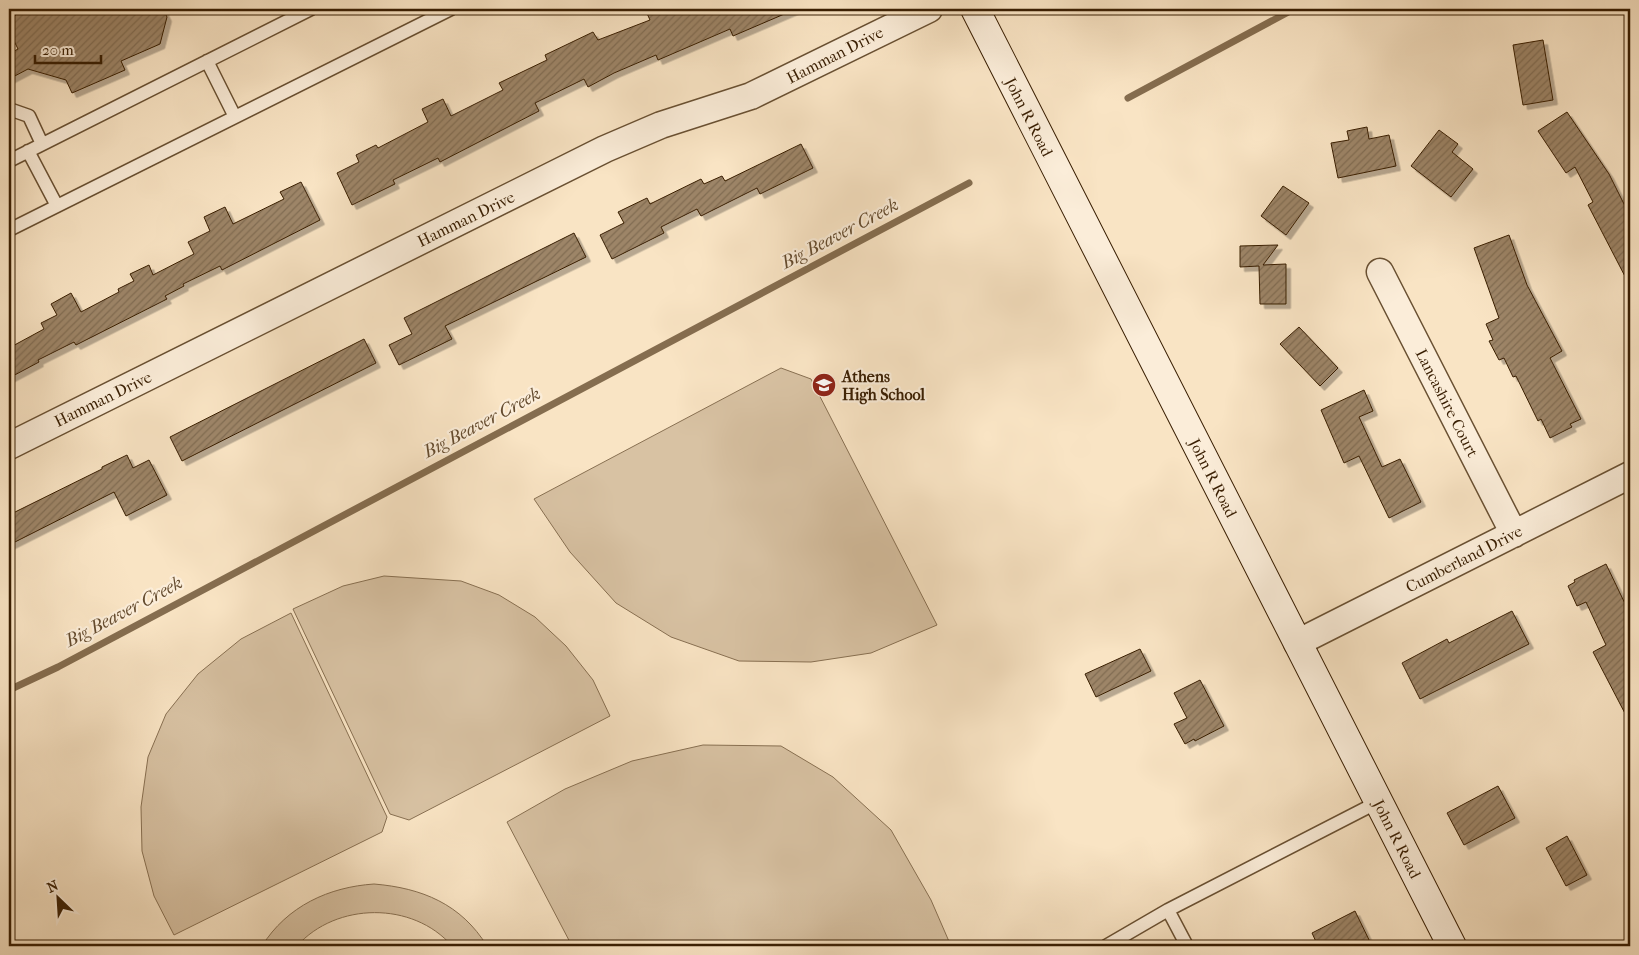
<svg xmlns="http://www.w3.org/2000/svg" width="1639" height="955" font-family="'IM FELL French Canon',serif">
<style>
.park{fill:#d8c2a3;stroke:#887052}
.lines{fill:none;stroke-linecap:round;stroke-linejoin:round}
.stream{stroke:#856d4f;stroke-width:7}
.building{fill:url(#building-hatch);stroke:#391e02;filter:url(#shadow)}
.service-casing{stroke:#695032;stroke-width:15}
.minor-casing{stroke:#695032;stroke-width:29}
.secondary-casing{stroke:#391e02;stroke-width:30}
.service{stroke:#fbedd9;stroke-width:12}
.minor{stroke:#fbedd9;stroke-width:26}
.secondary{stroke:#fbedd9;stroke-width:28}
.labels{text-anchor:middle;dominant-baseline:central;stroke-width:4.5;stroke-linejoin:round;paint-order:stroke}
.street-label{font-size:16px;fill:#391e02;stroke:#fbedd9}
.poi-label{font-size:16px;font-weight:bold;fill:#391e02;stroke:#fbedd9;text-anchor:start}
.water-label{font-size:18px;font-style:italic;fill:#654c2f;stroke:#fbedd9}
</style>
<defs>
<pattern id="building-hatch" width="6" height="6" patternUnits="userSpaceOnUse" patternTransform="scale(1.25)"><rect width="6" height="6" fill="#9d8567"/><path d="M-1 1l2-2M0 6l6-6M5 7l2-2" fill="none" stroke="#816c53"/></pattern>
<filter id="shadow"><feDropShadow dx="4.5" dy="4.5" stdDeviation="0" flood-color="#0004"/></filter>
</defs>
<rect width="100%" height="100%" fill="#f9e4c4"/>
<filter id="stains"><feTurbulence type="fractalNoise" baseFrequency=".004" numOctaves="4"/><feColorMatrix values="0 0 0 0 .2 0 0 0 0 .09 0 0 0 0 .02 0 0 0 .5 -.17"/></filter>
<radialGradient id="worn" r=".72"><stop offset=".6" stop-color="#630" stop-opacity="0"/><stop offset="1" stop-color="#630" stop-opacity=".3"/></radialGradient>
<path class="park" d="M 781,368 L 811,379 L 937,625 L 871,653 L 811,662 L 739,661 L 671,637 L 616,603 L 570,552 L 534,499 Z
M 384,576 L 461,581 L 499,595 L 535,617 L 566,646 L 593,680 L 610,716 L 409,820 L 390,814 L 293,609 L 343,586 Z
M 291,613 L 387,817 L 382,832 L 174,935 L 154,896 L 142,851 L 141,807 L 148,757 L 166,714 L 198,674 L 241,639 Z
M 703,745 L 781,746 L 833,777 L 891,830 L 931,900 L 951,946 L 572,946 L 507,822 L 565,789 L 632,761 Z
M 374,884 C 422,888 461,904 487,946 L 452,946 C 413,901 336,902 297,946 L 262,946 C 287,906 329,887 374,884 Z"/>
<g class="lines">
<path class="stream" d="M 1128,98 L 1294,9
M 9,690 L 58,667 L 969,183"/>
</g>
<path class="building" d="M 13,9 L 163,9 L 167,17 L 160,44 L 121,61 L 125,70 L 72,93 L 66,80 L 28,69 L 9,79 L 9,54 L 18,49 L 9,31 L 9,19 L 16,15 Z
M 645,9 L 796,9 L 733,36 L 730,29 L 658,60 L 656,55 L 614,73 L 588,87 L 584,79 L 535,103 L 539,111 L 440,162 L 438,158 L 393,180 L 395,184 L 352,205 L 337,173 L 359,162 L 356,155 L 376,145 L 378,148 L 428,122 L 422,109 L 443,99 L 451,116 L 503,90 L 499,83 L 547,60 L 545,55 L 593,32 L 598,40 L 650,20 Z
M 1543,40 L 1553,100 L 1523,105 L 1513,45 Z
M 1567,112 L 1609,174 L 1630,216 L 1630,286 L 1588,205 L 1593,202 L 1575,167 L 1566,173 L 1538,131 Z
M 1367,127 L 1369,139 L 1389,135 L 1396,166 L 1338,178 L 1331,143 L 1349,140 L 1347,131 Z
M 1439,130 L 1458,144 L 1452,152 L 1473,169 L 1451,197 L 1411,166 Z
M 801,144 L 813,168 L 760,194 L 757,188 L 701,216 L 697,209 L 661,227 L 664,233 L 612,259 L 600,235 L 624,223 L 618,212 L 647,198 L 650,204 L 701,179 L 704,184 L 722,176 L 725,181 Z
M 301,182 L 320,220 L 222,270 L 220,266 L 183,284 L 184,286 L 165,296 L 167,299 L 76,345 L 74,342 L 38,360 L 39,362 L 9,378 L 9,348 L 44,329 L 41,323 L 57,315 L 51,304 L 71,293 L 81,312 L 119,292 L 118,289 L 134,281 L 130,274 L 149,265 L 153,275 L 194,254 L 188,242 L 210,231 L 204,217 L 225,207 L 233,224 L 284,199 L 280,192 Z
M 1283,186 L 1309,203 L 1286,235 L 1261,216 Z
M 574,233 L 586,257 L 445,326 L 452,339 L 399,365 L 389,345 L 412,334 L 404,318 Z
M 1509,235 L 1527,285 L 1562,351 L 1550,358 L 1581,419 L 1570,424 L 1572,427 L 1550,438 L 1541,419 L 1538,421 L 1516,376 L 1513,377 L 1504,358 L 1499,360 L 1489,341 L 1493,340 L 1486,324 L 1499,318 L 1474,248 Z
M 1278,245 L 1263,265 L 1286,264 L 1286,304 L 1260,304 L 1259,266 L 1240,267 L 1240,246 Z
M 1299,327 L 1338,368 L 1320,386 L 1280,344 Z
M 364,339 L 376,363 L 182,461 L 170,437 Z
M 1364,390 L 1373,411 L 1359,417 L 1382,467 L 1400,459 L 1421,502 L 1389,518 L 1359,456 L 1344,463 L 1321,410 Z
M 127,455 L 133,468 L 149,460 L 167,495 L 126,516 L 114,492 L 9,545 L 9,515 L 102,469 L 102,467 Z
M 1606,564 L 1630,614 L 1630,723 L 1593,652 L 1606,645 L 1586,602 L 1577,606 L 1568,586 L 1575,582 L 1574,580 Z
M 1512,611 L 1529,644 L 1420,699 L 1402,663 L 1447,639 L 1449,643 Z
M 1140,649 L 1151,671 L 1096,697 L 1085,674 Z
M 1200,680 L 1224,726 L 1195,741 L 1194,739 L 1185,744 L 1174,724 L 1187,718 L 1174,693 Z
M 1498,786 L 1515,818 L 1464,845 L 1447,813 Z
M 1567,836 L 1587,875 L 1566,886 L 1546,848 Z
M 1355,911 L 1372,946 L 1318,946 L 1312,933 Z"/>
<g class="lines">
<g class="service-casing">
<path id="service" d="M 207,61 L 235,117
M 9,109 L 29,116 L 42,144
M 28,151 L 57,206
M 9,161 L 311,9
M 9,230 L 451,9
M 1106,946 L 1168,910
M 1187,946 L 1168,910 L 1378,802"/>
</g>
<g class="minor-casing">
<path id="minor" d="M 1380,272 L 1514,534
M 9,446 L 605,149 L 661,125 L 751,96 L 929,9
M 1297,643 L 1630,475"/>
</g>
<g class="secondary-casing">
<path id="secondary" d="M 975,9 L 1452,946"/>
</g>
<use href="#service" class="service"/>
<use href="#minor" class="minor"/>
<use href="#secondary" class="secondary"/>
</g>
<defs>
<g id="school-disc" transform="scale(1.25)"><circle r="9.5" fill="#8f2418" stroke="#fbedd9"/><path d="M0-5L7-2L0 1L-7-2ZM-4 1L0 2.5L4 1V4Q0 6-4 4Z" fill="#fff"/></g>
</defs>
<g fill-rule="evenodd">
<use href="#school-disc" x="824" y="385"/>
</g>
<g class="labels">
<g class="street-label">
<text transform="translate(835 55) rotate(-27)">Hamman Drive</text>
<text transform="translate(1029 117) rotate(63)">John R Road</text>
<text transform="translate(466 219) rotate(-26)">Hamman Drive</text>
<text transform="translate(103 399) rotate(-26)">Hamman Drive</text>
<text transform="translate(1447 403) rotate(63)">Lancashire Court</text>
<text transform="translate(1213 478) rotate(63)">John R Road</text>
<text transform="translate(1464 559) rotate(-27)">Cumberland Drive</text>
<text transform="translate(1397 839) rotate(63)">John R Road</text>
</g>
<g class="poi-label">
<text x="842" y="376">Athens<tspan x="842" dy="18">High School</tspan></text>
</g>
<g class="water-label">
<text transform="translate(840 234) rotate(-28)">Big Beaver Creek</text>
<text transform="translate(482 423) rotate(-28)">Big Beaver Creek</text>
<text transform="translate(124 612) rotate(-28)">Big Beaver Creek</text>
</g>
</g>
<rect width="1639" height="955" fill="none" stroke="#f9e4c4" stroke-width="30"/>
<rect x="10" y="10" width="1619" height="935" fill="none" stroke="#391e02" stroke-width="2.5"/>
<rect x="15" y="15" width="1609" height="925" fill="none" stroke="#391e02"/>
<g transform="translate(58 898) rotate(335)" stroke="#fbedd9" stroke-width="4" paint-order="stroke">
<path d="M0-4L9 19L0 12L-9 19Z" fill="#391e02"/>
<text y="-8" font-size="14" font-weight="bold" text-anchor="middle" fill="#391e02">N</text>
</g>
<path d="M35 55v8h66v-8" fill="none" stroke="#391e02" stroke-width="2.5"/>
<text x="42" y="55" font-size="15" fill="#391e02" stroke="#fbedd9" stroke-width="4" paint-order="stroke">20 m</text>
<rect width="100%" height="100%" filter="url(#stains)"/>
<rect width="100%" height="100%" fill="url(#worn)"/>
</svg>
